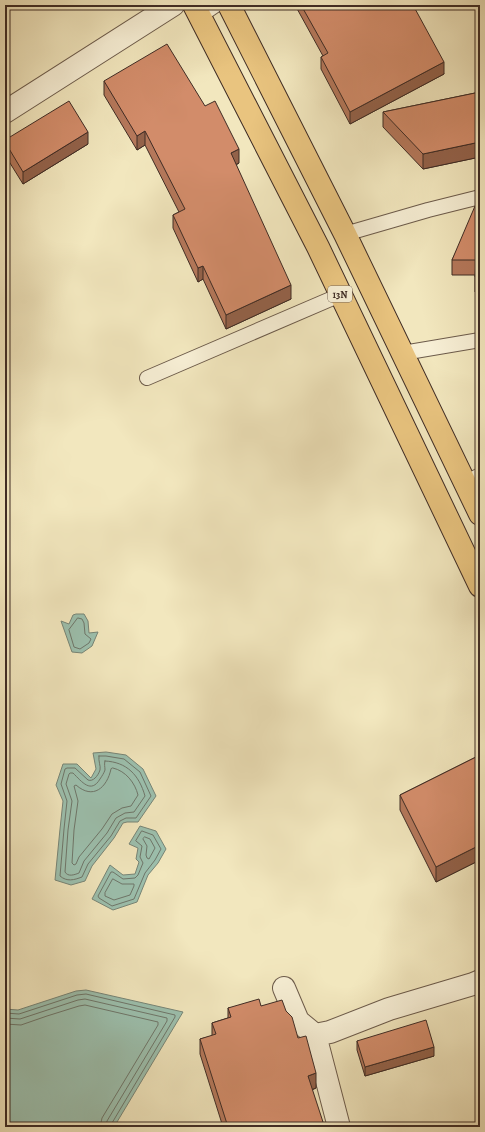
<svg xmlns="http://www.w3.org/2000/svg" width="485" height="1132" font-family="Alegreya,serif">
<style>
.water{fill:#9cc0ae;stroke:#778577}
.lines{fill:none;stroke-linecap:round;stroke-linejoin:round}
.shore{stroke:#6e766a;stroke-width:1}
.service-casing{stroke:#6c5b4b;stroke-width:16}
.minor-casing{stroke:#6c5b4b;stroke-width:24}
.trunk-casing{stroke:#3f2c25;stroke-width:24}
.service{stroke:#f7efd5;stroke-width:14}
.minor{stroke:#f7efd5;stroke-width:22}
.trunk{stroke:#e9c47f;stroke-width:22}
.wall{fill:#b5785b;stroke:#3f2c25}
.shaded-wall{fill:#93624a;stroke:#3f2c25}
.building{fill:#d28c6a;stroke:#3f2c25}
.labels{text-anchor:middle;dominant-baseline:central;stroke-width:4;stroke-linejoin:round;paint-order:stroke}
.shield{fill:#f7efd5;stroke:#76665a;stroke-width:1}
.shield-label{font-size:10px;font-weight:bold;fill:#3f2c25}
</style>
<rect width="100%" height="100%" fill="#f2e7be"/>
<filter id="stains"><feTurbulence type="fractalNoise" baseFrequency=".005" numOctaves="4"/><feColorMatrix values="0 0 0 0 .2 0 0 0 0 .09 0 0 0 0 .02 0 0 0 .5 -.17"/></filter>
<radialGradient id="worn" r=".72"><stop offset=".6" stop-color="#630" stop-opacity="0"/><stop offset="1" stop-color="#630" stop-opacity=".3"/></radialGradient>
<path class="water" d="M 76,614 L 84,614 L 88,621 L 89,633 L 98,632 L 92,646 L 82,653 L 72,652 L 61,621 L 69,624 L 73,615 Z
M 106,752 L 126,755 L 143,769 L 156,796 L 138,822 L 127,822 L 123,823 L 114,838 L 92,866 L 85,881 L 71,885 L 55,880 L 60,829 L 63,801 L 56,785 L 63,764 L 77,764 L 91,778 L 96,769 L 93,753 Z
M 140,826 L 156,831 L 166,849 L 158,863 L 148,875 L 137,902 L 113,910 L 92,899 L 110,865 L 123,875 L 135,874 L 139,862 L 136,859 L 138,848 L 129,844 Z
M 86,990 L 183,1012 L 114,1127 L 5,1127 L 5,1009 L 18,1010 L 76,991 Z"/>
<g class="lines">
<path class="shore" d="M 78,618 L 82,619 L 84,623 L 85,634 L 91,639 L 89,643 L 80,649 L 74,647 L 69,630 Z
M 99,756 L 106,756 L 124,759 L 140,772 L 151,796 L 136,818 L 126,818 L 120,821 L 111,836 L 88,864 L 82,877 C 74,880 67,882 60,876 L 64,829 L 67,801 L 61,784 L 65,769 L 67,768 L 75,768 L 88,780 C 93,782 98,776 100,770 C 101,766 98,761 99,756 Z
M 105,761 C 127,762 139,775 145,796 L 134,812 L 125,813 L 116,818 L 107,833 L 84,861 L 79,873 C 74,875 68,877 65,872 L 68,830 L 72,801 L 66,784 L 69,774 L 70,773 L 73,773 C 82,782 91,794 100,779 C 102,776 104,773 105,770 C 105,767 104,764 105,761 Z
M 113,768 C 126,771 135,783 138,795 L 131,806 L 122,808 L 112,814 L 102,829 L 79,857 L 76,864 L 74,865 L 72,863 L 74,830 L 78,801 L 74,786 L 76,785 C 93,800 107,788 111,769 Z
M 142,831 L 153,835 L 161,849 L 155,860 L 145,873 L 134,899 L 112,906 L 99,898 L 98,896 L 111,872 L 113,872 L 123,879 L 135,878 L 138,875 L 143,863 L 140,857 L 142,846 L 136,841 Z
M 145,837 L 150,839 L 155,848 L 149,859 L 147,858 L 146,855 L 147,846 L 143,839 Z
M 113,879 L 122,884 L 134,884 L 134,886 L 130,895 L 114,900 L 105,896 L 105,893 Z
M 5,1013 L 19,1014 L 77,995 L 86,994 L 175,1015 L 175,1017 L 112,1123 L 111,1127
M 5,1018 L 20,1019 L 78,1000 L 85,999 L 167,1018 L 167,1021 L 107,1121 L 106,1127
M 5,1024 L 21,1025 L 47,1016 L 79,1006 L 85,1005 L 158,1022 L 158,1025 L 102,1118 L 100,1127"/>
<g class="service-casing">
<path id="service" d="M 200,16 L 216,5
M 345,234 L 428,210 L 480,197
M 403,353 L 480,340
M 147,378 L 340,295
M 465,483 L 480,475"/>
</g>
<g class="minor-casing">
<path id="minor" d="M 5,112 L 173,5
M 284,988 L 298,1021 L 315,1035 L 330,1032 L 389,1009 L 473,984 L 480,981
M 315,1035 L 339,1127"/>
</g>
<g class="trunk-casing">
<path id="trunk" d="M 194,5 L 318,247 L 480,586
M 229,5 L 345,234 L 480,514"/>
</g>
<use href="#service" class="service"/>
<use href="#minor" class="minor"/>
<use href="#trunk" class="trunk"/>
</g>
<path class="wall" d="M 295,5 L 413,5 L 444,74 L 350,124 L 321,69 L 321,57 L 323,56 Z
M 479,5 L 480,5 L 480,18 Z
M 104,81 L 239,163 L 236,165 L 291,299 L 226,329 L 203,279 L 198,282 L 173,228 L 173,215 L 179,212 L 145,145 L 137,150 L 104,95 Z
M 480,92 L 480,157 L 423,169 L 383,127 L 383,112 Z
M 5,140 L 88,144 L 23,184 L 5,155 Z
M 480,206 L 480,292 L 475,292 L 475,275 L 452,275 L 452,260 Z
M 480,755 L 480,860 L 436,882 L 400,810 L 400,795 Z
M 261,1006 L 298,1038 L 316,1088 L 312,1090 L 323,1127 L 223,1127 L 200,1054 L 200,1039 L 212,1036 L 212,1023 L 228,1018 L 228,1008 Z
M 357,1041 L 434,1056 L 365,1076 L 357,1050 Z"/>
<path class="shaded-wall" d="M 444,62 L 444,74 L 350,124 L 350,112 Z
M 145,131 L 145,145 L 137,150 L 137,136 Z
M 88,132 L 88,144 L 23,184 L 23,172 Z
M 480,142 L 480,157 L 423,169 L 423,154 Z
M 239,149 L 239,163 L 231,167 L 231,153 Z
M 203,266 L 203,279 L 198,282 L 198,268 Z
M 291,285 L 291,299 L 226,329 L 226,315 Z
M 480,845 L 480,860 L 436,882 L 436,867 Z
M 434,1047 L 434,1056 L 365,1076 L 365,1067 Z
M 316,1073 L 316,1088 L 308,1091 L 308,1076 Z
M 323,1122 L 323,1127 L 308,1127 Z"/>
<path class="building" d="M 301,5 L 413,5 L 444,62 L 350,112 L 321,57 L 328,53 Z
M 167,44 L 205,106 L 215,101 L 239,149 L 231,153 L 291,285 L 226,315 L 203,266 L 198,268 L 173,215 L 185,209 L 145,131 L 137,136 L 104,81 Z
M 480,92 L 480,142 L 423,154 L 383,112 Z
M 69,101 L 88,132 L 23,172 L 5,142 L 5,140 Z
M 475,206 L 480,206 L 480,277 L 475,277 L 476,260 L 452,260 Z
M 480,755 L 480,845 L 436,867 L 400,795 Z
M 259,999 L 261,1006 L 282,1000 L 286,1011 L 292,1017 L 298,1038 L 306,1036 L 316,1073 L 308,1076 L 323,1122 L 308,1127 L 228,1127 L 200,1039 L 216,1034 L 212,1023 L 231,1017 L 228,1008 Z
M 426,1020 L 434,1047 L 365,1067 L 357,1041 Z"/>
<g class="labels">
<rect class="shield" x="328" y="286" width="24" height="16" rx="3"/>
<g class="shield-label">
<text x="340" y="294">13N</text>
</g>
</g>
<rect width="485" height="1132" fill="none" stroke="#f2e7be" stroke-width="20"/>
<rect x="6" y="6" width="473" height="1120" fill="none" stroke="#3f2c25" stroke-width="2"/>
<rect x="10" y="10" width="465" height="1112" fill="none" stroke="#3f2c25"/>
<rect width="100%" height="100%" filter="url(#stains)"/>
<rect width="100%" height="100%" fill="url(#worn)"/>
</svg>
